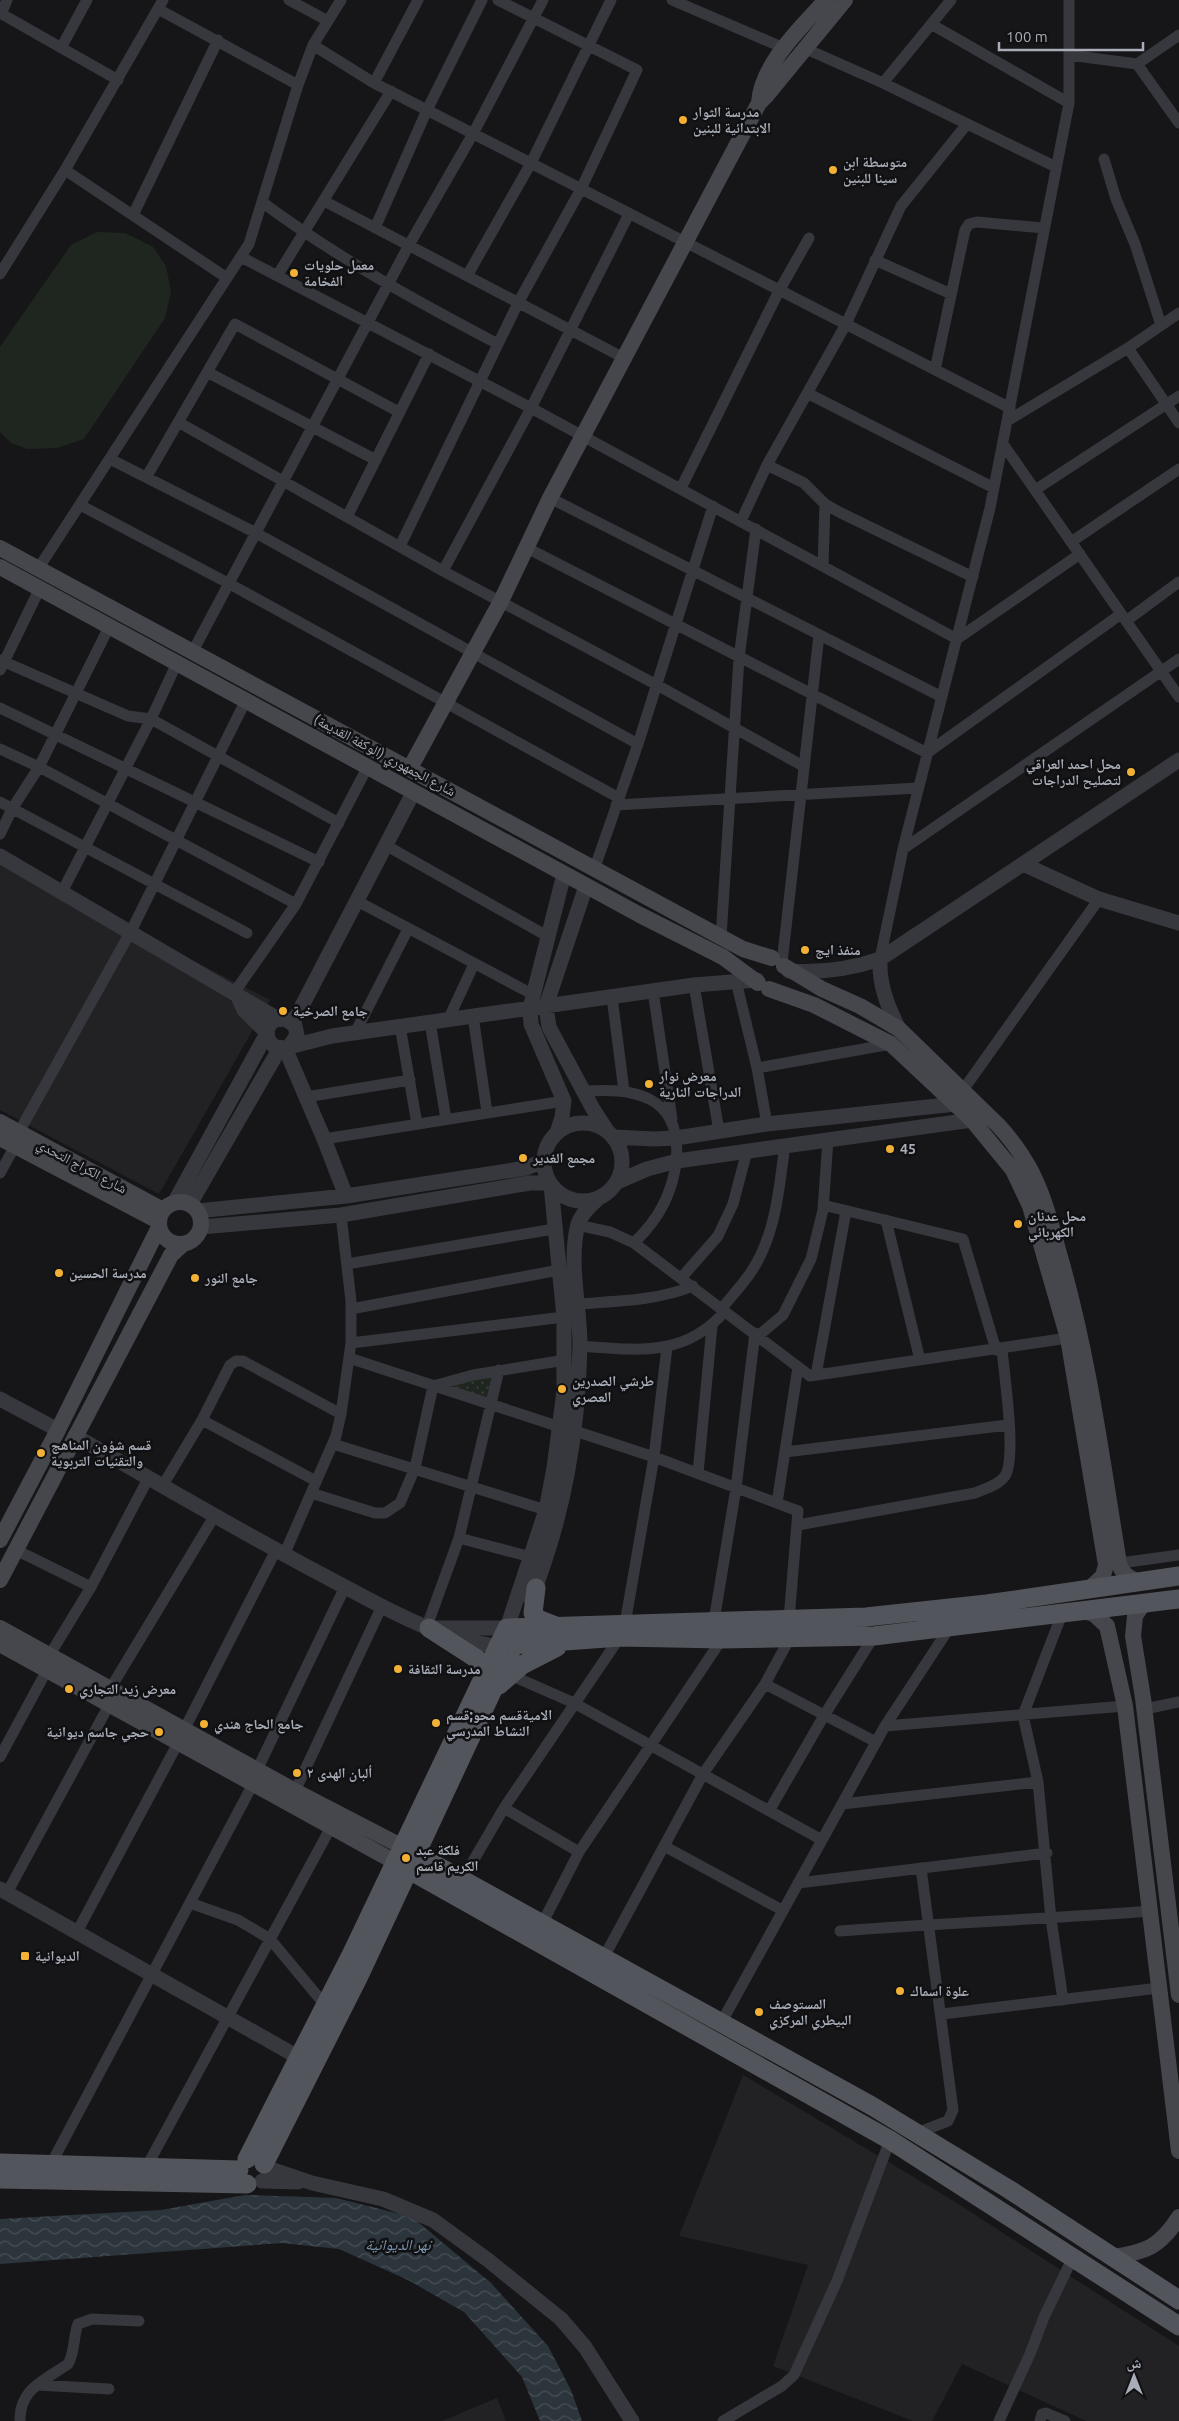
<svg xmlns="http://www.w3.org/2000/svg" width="1179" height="2421" font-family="Ubuntu,'Noto Naskh Arabic',sans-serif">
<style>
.built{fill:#222225}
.park{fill:url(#park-dots)}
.pitch{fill:#1e261f}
.water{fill:url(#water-waves)}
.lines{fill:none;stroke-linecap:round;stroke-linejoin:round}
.minor{stroke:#37383d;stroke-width:11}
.tertiary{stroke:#37383d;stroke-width:15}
.secondary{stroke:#45474d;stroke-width:16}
.primary{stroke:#53555c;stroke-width:19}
.poi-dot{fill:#f2b134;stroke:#111113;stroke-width:2}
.labels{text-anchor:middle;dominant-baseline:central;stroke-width:5;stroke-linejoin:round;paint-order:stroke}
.poi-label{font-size:14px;font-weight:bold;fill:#a8adb8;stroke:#111113;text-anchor:start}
.street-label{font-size:14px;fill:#a8adb8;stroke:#111113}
.water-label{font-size:15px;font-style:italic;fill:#7f9bb3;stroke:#111113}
</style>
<defs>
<pattern id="park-dots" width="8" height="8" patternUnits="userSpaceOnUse" patternTransform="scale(1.25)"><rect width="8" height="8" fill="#1e261f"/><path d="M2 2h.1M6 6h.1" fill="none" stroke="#3c433d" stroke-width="1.8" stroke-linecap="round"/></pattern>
<pattern id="water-waves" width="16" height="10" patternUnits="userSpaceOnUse" patternTransform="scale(1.25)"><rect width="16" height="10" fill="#2c353c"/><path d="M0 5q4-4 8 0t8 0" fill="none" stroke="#485056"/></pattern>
</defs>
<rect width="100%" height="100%" fill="#161618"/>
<path class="built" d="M 0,862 L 270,1000 L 159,1194 L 0,1110 Z
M 743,2075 L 952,2200 L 1179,2346 L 1179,2421 L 1086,2421 L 962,2364 L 932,2421 L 913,2421 L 773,2366 L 808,2265 L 679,2236 Z
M 497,2398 L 506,2421 L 442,2421 Z"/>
<path class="park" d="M 494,1377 L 487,1400 L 445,1384 Z"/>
<path class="pitch" d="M 97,232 L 125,233 L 153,247 L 166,266 L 171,291 L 165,318 L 84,439 L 57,448 L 27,449 L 11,443 L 0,432 L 0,347 L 71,245 Z"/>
<path class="water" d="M 245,2195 L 336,2198 L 412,2217 L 491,2283 L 548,2346 L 571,2390 L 582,2421 L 540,2421 L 522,2377 L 464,2312 L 408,2280 L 339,2249 L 282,2243 L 0,2264 L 0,2219 L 161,2210 Z"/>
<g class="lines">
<path class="minor" d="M 289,0 L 328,21
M 672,0 L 784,48
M 158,9 L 298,85
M 0,13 L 118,80
M 1,14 L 7,0
M 931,24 L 1069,103
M 313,45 L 374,83 L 1010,408
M 61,48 L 87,0
M 804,48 L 883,83 L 1056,167
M 1069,55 L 1137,64 L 1179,123
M 1137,64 L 1179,35
M 374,83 L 418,0
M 883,83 L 951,0
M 1104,159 L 1116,199 L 1135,244 L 1161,325
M 65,170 L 227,278
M 324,201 L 624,358
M 262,202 C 336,257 416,301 498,344
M 133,215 L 218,40
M 375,228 L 427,110 L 482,0
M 241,257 L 531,408 L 957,639 L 1080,554
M 875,260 L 951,294
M 0,274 L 65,170 L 163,0
M 277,276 L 391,91
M 467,276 L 531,163 L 611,0
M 1128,348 L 1179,423
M 935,370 L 965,230 L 969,224 L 977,222 L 1044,228
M 207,372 L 376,460
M 809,394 L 994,488
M 1007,421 L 1128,348 L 1179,313
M 178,422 L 443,571 L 657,685 L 803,766
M 1003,444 L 1179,697
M 110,459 L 256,533 L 638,744
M 767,465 L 804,483 L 825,504 L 839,512 L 973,577
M 147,476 L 235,324 L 399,412
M 681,488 L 779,291 L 809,238
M 1035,490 L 1179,396
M 550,498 L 942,697
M 80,505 L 228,583 L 619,798
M 347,517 L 429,354
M 741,521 L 767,465 L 846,324 L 901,206 L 967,124
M 1071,542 L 1179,469
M 400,546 L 518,303 L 581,189 L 637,70 L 498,0
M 527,548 L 927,753 L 1121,614
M 823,566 L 825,504
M 38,569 L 249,244 L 298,85 L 313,45 L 341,0
M 443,571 L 531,408 L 629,214
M 1126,621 L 1179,582
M 193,651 L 409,245 L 474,132 L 543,0
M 0,660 L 128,716 L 151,719 L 339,823
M 0,670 L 40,588
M 0,708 L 319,862
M 0,749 L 39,767 L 296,904
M 0,802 L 247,933
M 616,805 L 918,788
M 0,834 L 12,809 L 39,767 L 109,627
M 387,846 L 547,936
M 903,849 L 1179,659
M 595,867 L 638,744 L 713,506
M 62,892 L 151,719 L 176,665
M 357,901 L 532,994
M 721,937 L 739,658 L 756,529
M 880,959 L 903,849 L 990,508 L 1069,103 L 1069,0
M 782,963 L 819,635
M 736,981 L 757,1068 L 767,1124
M 694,985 L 719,1131
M 653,991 L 672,1119
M 234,993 L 296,904 L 367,768
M 612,997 L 624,1091
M 473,1016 L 487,1112
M 448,1020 L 474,964
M 430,1022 L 446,1119
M 400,1026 L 417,1124
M 355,1033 L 408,929
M 757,1068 L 891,1044
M 963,1090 L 1099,899
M 584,1091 C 607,1090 630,1089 651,1100 C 688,1120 679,1176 662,1207 C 655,1221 645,1232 634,1243
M 306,1097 L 410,1080
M 19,1132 L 131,931 L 245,702
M 324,1139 L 564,1101
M 0,1173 L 15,1146
M 823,1205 L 963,1239 L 996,1350
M 886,1220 L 920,1360
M 577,1225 L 610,1232 L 634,1243 L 810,1376 L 1068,1338
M 347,1264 L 554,1229
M 682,1277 L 718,1236 L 733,1204 L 747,1151
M 578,1304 C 618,1301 656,1301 693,1286
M 722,1308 C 732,1296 743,1284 751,1272 C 776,1235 779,1188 785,1145
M 351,1309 L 559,1270
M 758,1336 L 783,1315 L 811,1259 L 823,1210 L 828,1139
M 351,1343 L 564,1317
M 580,1346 C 636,1350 685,1358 725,1311
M 349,1358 L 560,1427
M 816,1375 L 846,1211
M 202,1420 L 316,1481
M 575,1431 L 654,1457 L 798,1511 L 789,1619
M 333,1444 L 546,1510
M 785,1452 L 1008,1425
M 698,1473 L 712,1326
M 163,1485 L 202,1420 L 230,1365 L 236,1361 L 243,1361 L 341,1414
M 311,1493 L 375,1513 L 385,1513 L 400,1503 L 415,1468 L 433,1386 L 473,1375 L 565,1360
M 777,1503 L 798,1367
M 798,1525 L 975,1493 C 984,1489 999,1485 1005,1476 C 1017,1457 1004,1374 1002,1349
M 459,1538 L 531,1557
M 16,1550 L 91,1587
M 284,1555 L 336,1436 L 341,1414 L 351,1343 L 351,1301 L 341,1215
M 1113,1564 L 1179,1555
M 1062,1614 L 1023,1715 L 1038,1782 L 1051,1919 L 1063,2000
M 714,1621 L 736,1488 L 755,1333
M 625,1624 L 654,1457 L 667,1347
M 427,1626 L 459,1538 L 499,1370
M 49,1656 L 91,1587 L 149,1477
M 506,1673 L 574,1703 L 822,1840
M 765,1684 L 876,1742
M 110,1689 L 215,1515
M 1145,1709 L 1179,1702
M 885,1726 L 1125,1706
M 184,1730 L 276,1550
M 0,1757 L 47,1670
M 257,1770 L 345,1587
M 295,1791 L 382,1606
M 842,1804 L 1038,1782
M 504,1808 L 579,1852
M 769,1811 L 825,1714 L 874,1636
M 664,1846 L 782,1910
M 462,1880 L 504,1808 L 620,1637
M 798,1883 L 1047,1853
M 7,1893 L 109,1705
M 190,1903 L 238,1920 L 270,1939 L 325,2005
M 542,1924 L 579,1852 L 722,1639
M 840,1931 C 943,1923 1047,1919 1150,1911
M 77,1932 L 178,1743
M 604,1957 L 703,1774 L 765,1684 L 791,1636
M 942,2014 L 1159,1988
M 721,2023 L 885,1726 L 950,1627
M 917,2133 L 948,2121 L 953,2110 L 921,1868
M 51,2164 L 253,1784
M 147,2166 L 331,1827
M 37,2385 L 109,2389
M 20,2421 C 19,2389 45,2380 68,2364 C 75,2353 73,2337 78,2324 L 92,2319 L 139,2321
M 723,2421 L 782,2386 L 794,2375 L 837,2281 L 890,2140
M 999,2421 L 1030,2354 L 1044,2317 L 1073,2257
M 1040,2421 L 1042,2414 L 1046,2413 L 1065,2421"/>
<path class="tertiary" d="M 0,856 L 278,1019
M 1023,864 L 1099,899 L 1179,923
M 586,886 L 546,1006 L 549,1027 L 593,1109 L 608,1132
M 880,959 C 879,985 887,1005 899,1029
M 789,971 C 820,973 851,969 880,959 L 1179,760
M 239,999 L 244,1010 L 266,1032
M 293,1023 L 413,793
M 289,1047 L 297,1035 L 295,1026 L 286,1019 L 274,1020 L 267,1028 L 268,1040 L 275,1047 L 285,1048 L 332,1036 L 694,985 L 757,980
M 285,1048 L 324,1139 L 346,1196
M544 1162a39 39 0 1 1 78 0a39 39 0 1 1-78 0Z
M 557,1133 L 562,1117 L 564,1101 L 531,1024 L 530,1008 L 564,874
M 614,1137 L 654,1139 L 676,1138 L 767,1124 L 956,1104
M 617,1182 L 647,1169 L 677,1161 L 972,1120
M 174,1203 L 266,1035
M 190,1204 L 280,1048
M 197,1211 L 346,1196 L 526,1168 L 543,1161
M 201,1227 L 341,1215 L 530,1183 L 550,1183
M 0,1399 L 58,1430
M 75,1436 C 160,1484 244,1534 330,1579 C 383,1607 438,1640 498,1646
M 531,1599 C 564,1515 578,1435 580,1346 C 580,1307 569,1266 577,1228 C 579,1216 590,1206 599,1198
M 429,1628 L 507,1628 L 546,1510 L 554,1468 L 564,1391 L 564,1317 L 551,1185
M 0,1889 L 298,2057
M 265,2167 L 312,2183 L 383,2199 L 433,2220 L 488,2260 L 561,2319 L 585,2347 L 632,2421
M 262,2181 L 298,2182"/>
<path class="secondary" d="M 759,103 C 761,65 801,27 826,0
M 0,548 L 743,949 L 772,958
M 0,567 L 640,915 L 723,957 L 758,983
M 410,768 L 501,601 L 550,498 L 759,103 L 767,95 L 845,0
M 784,966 L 822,989 L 860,1006 L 899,1029 L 998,1125 C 1011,1139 1022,1154 1031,1171 C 1045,1198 1052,1228 1060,1257 C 1089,1357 1102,1461 1119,1563 C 1122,1574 1128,1577 1138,1582
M 769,989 L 814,1005 L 891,1044 L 972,1120 L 1013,1170 L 1030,1206 L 1068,1338 L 1106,1565 L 1103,1576 L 1089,1589
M 0,1122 L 163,1210
M 0,1138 L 158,1221
M159 1223a21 21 0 1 1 42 0a21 21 0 1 1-42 0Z
M 0,1540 L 58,1430 L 159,1227
M 0,1580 L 171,1255 L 183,1244
M 1143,1604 L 1135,1616 L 1133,1636 L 1143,1698 L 1179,1995
M 1084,1611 L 1094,1614 L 1107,1626 L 1125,1706 L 1179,2151
M 0,1628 L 295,1791 L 403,1847
M 0,1644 L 395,1862
M 1113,2257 C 1146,2252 1160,2247 1179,2217"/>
<path class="primary" d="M 536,1588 L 533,1613 L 538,1619 L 556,1626
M 429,1628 L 477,1659 L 483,1668 L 483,1679
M 498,1646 L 620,1637 L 722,1639 L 874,1636 L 1179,1599
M 499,1685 L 522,1665 L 557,1647
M 403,1847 L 872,2106 L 1010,2190 L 1179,2300
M 395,1862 L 890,2140 L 1179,2326
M 247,2159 L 352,1953 L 507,1628 L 866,1617 L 987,1604 L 1179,1576
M 0,2163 L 239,2170
M 264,2164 L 358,1978 L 518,1636
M 0,2179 L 247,2184"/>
</g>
<g class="poi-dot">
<circle cx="683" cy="120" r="5"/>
<circle cx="833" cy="170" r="5"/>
<circle cx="294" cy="273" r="5"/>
<circle cx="1131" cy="772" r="5"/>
<circle cx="805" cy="950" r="5"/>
<circle cx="283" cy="1011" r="5"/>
<circle cx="649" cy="1084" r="5"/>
<circle cx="890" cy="1149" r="5"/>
<circle cx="523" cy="1158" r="5"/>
<circle cx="1018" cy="1224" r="5"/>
<circle cx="59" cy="1273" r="5"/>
<circle cx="195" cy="1278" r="5"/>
<circle cx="562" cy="1389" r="5"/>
<circle cx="41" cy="1453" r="5"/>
<circle cx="398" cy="1669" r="5"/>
<circle cx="69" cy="1689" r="5"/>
<circle cx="436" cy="1723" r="5"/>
<circle cx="204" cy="1724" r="5"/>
<circle cx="159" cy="1732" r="5"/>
<circle cx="297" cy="1773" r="5"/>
<circle cx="406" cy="1858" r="5"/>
<rect x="20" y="1951" width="10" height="10" rx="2.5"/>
<circle cx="900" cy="1991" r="5"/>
<circle cx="759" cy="2012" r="5"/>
</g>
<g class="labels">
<g class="poi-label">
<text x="693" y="112">مدرسة الثوار<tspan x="693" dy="16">الابتدائية للبنين</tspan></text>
<text x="843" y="162">متوسطة ابن<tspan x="843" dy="16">سينا للبنين</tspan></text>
<text x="304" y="265">معمل حلويات<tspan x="304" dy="16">الفخامة</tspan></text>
<text x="1121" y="764" text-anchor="end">محل احمد العراقي<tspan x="1121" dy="16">لتصليح الدراجات</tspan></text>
<text x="815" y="950">منفذ ايج</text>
<text x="293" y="1011">جامع الصرخية</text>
<text x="659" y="1076">معرض نوار<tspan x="659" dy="16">الدراجات النارية</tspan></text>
<text x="900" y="1149">45</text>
<text x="533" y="1158">مجمع الغدير</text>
<text x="1028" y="1216">محل عدنان<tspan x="1028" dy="16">الكهربائي</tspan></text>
<text x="69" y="1273">مدرسة الحسين</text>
<text x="205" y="1278">جامع النور</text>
<text x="572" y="1381">طرشي الصدرين<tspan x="572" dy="16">العصري</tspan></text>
<text x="51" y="1445">قسم شؤون المناهج<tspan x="51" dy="16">والتقنيات التربوية</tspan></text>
<text x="408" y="1669">مدرسة الثقافة</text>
<text x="79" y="1689">معرض زيد التجاري</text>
<text x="446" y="1715">الاميةقسم محو;قسم<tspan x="446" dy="16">النشاط المدرسي</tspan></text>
<text x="214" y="1724">جامع الحاج هندي</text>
<text x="149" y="1732" text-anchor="end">حجي جاسم ديوانية</text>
<text x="307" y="1773">ألبان الهدى ٢</text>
<text x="416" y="1850">فلكة عبد<tspan x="416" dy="16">الكريم قاسم</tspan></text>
<text x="35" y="1956">الديوانية</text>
<text x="910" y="1991">علوة اسماك</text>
<text x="769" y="2004">المستوصف<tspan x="769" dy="16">البيطري المركزي</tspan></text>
</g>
<g class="street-label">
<text transform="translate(385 755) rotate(28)">شارع الجمهوري (الوكفة القديمة)</text>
<text transform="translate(82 1166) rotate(28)">شارع الكراج التحدي</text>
</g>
<g class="water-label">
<text x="398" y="2244">نهر الديوانية</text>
</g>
</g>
<g transform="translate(1134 2376)" stroke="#111113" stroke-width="4" paint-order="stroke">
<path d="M0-4L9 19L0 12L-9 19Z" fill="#a8adb8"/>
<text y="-8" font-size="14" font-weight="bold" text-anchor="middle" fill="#a8adb8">ش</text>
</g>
<path d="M999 42v8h144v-8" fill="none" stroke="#a8adb8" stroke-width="2.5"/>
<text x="1006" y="42" font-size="15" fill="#a8adb8" stroke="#111113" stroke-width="4" paint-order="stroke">100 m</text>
</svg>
